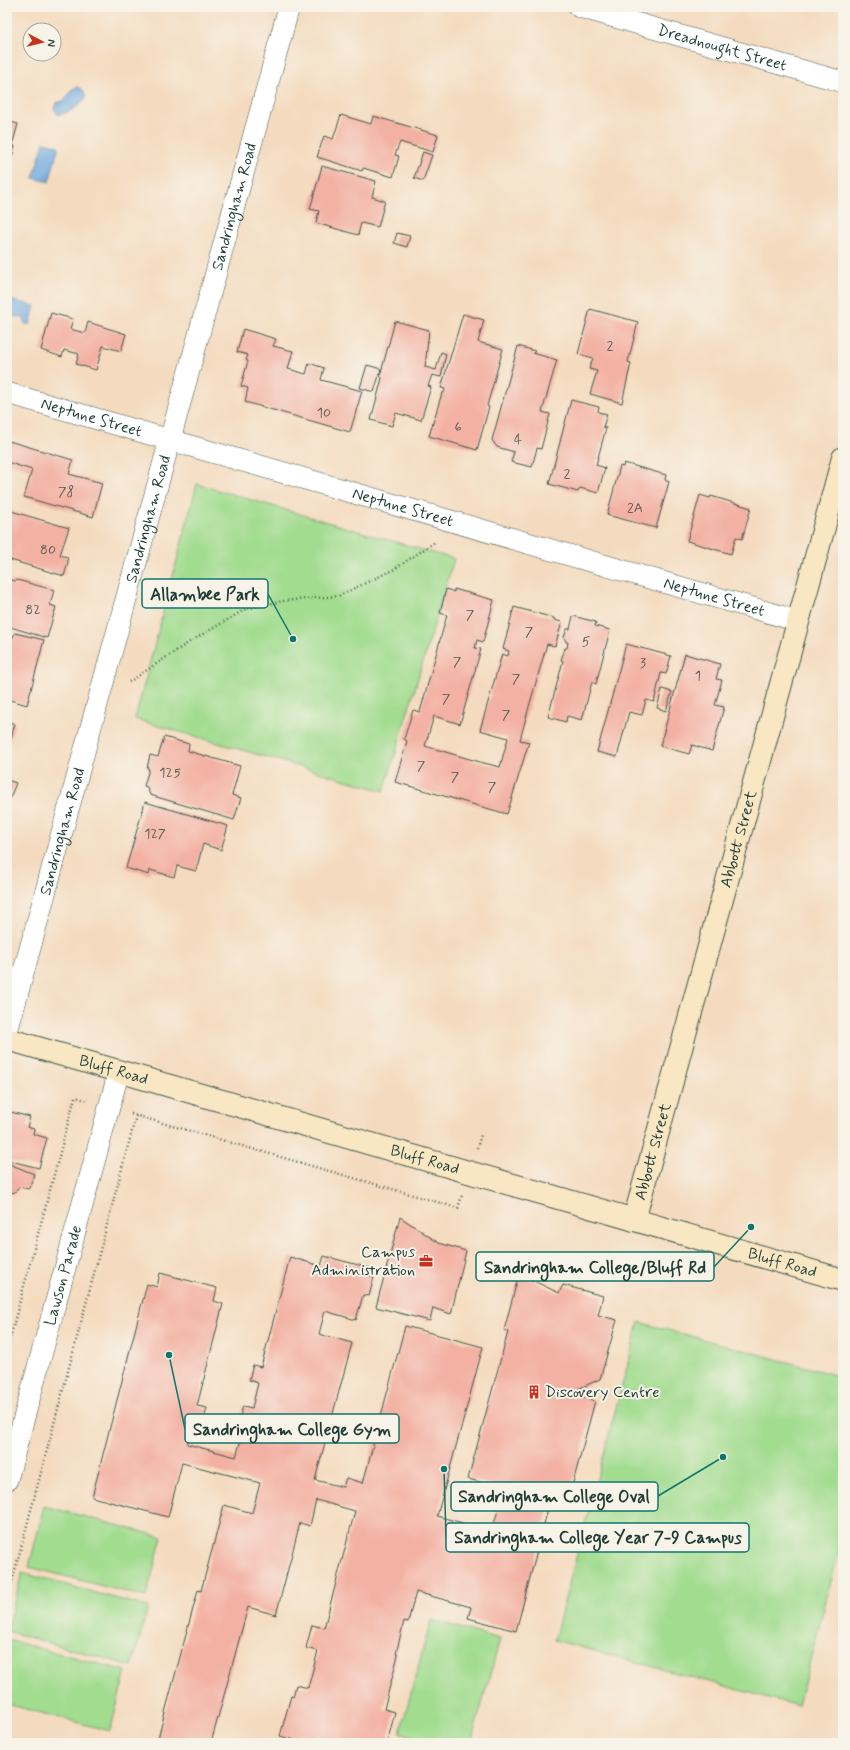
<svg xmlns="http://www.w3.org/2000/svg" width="850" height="1750" font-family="Mynerve,sans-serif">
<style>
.green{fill:#a1dc8f;stroke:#608c62}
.water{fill:#6ea8de;stroke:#467289}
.building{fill:#f3b1a3}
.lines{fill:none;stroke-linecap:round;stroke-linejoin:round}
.street-casing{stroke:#3f5549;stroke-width:22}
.secondary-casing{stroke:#3f5549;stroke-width:24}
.path{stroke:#3f5549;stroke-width:2.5;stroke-dasharray:1 3;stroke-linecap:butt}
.street{stroke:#fff;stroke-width:21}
.secondary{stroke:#f9e7c3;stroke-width:22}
.labels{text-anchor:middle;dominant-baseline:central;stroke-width:4;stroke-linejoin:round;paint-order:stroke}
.number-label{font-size:14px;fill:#545a50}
.street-label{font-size:16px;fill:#1f3d34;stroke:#f7f3e8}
.poi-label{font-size:16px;fill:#1f3d34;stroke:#f7f3e8;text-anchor:end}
.leader{fill:none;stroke:#0f766e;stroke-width:1.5}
.callout-dot{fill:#0f766e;stroke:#f7f3e8;stroke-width:1.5}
.callout{fill:#f7f3e8;stroke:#0f766e;stroke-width:1.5}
.callout-label{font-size:17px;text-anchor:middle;font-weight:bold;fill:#1f3d34}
</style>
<rect width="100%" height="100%" fill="#f7f3e8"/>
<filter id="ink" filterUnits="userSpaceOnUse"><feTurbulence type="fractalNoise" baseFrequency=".025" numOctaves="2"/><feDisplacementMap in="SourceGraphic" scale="8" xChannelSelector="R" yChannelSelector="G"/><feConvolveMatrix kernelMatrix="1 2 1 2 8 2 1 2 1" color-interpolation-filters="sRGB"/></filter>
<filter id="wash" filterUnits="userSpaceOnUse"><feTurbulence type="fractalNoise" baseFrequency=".012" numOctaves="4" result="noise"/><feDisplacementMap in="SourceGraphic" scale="16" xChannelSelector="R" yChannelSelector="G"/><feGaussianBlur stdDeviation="0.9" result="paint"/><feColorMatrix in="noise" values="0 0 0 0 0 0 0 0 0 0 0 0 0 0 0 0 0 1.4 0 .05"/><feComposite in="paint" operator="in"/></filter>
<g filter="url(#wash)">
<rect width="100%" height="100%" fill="#f4dbbf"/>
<path class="green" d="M 197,484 L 454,559 L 384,791 L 135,719 Z
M 639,1322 L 843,1377 L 843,1536 L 798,1706 L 554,1640 Z
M 44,1506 L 162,1537 L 146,1597 L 29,1567 Z
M 22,1573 L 148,1607 L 132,1666 L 7,1631 Z
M 431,1620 L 500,1639 L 471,1743 L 438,1743 L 400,1733 Z
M 8,1640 L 126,1671 L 110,1731 L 7,1704 L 7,1646 Z"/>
<path class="water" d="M 77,87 C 83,88 84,91 86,97 C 82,105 67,114 58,115 L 54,108 L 56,103 L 65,100 L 72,89 Z
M 44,142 L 59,146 L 49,182 L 33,178 Z
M 7,299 L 35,306 L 30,325 L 24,323 L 25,319 L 7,314 Z"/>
<g id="blocks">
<path class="building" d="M 341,115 L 371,124 L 373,116 L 438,135 L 433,152 L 400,142 L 395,155 L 399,156 L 393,177 L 363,168 L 362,171 L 317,157 L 324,136 L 333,139 Z
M 7,121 L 18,124 L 12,146 L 15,146 L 7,175 Z
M 423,152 L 432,155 L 423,181 L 414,178 Z
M 322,166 L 376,181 L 372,197 L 385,201 L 378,227 L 361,223 L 358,235 L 316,223 L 319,211 L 310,209 Z
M 397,233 L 410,236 L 407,247 L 394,243 Z
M 590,309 L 638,322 L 628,362 L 631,363 L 622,403 L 590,394 L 597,371 L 589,369 L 593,358 L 578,354 Z
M 51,313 L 73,319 L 70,329 L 85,333 L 88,322 L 126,334 L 121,351 L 103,346 L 96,370 L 76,364 L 79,354 L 64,350 L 62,357 L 41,350 Z
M 463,314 L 484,320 L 478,342 L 503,349 L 487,406 L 489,407 L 477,450 L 429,436 L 442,393 L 444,393 L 445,389 L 441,388 Z
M 395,321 L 429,330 L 425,367 L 436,370 L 441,352 L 446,354 L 441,377 L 432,375 L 428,386 L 431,387 L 421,420 L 396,413 L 392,426 L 371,420 L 382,378 L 380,376 Z
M 243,329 L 276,339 L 273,346 L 293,351 L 288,369 L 306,374 L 309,363 L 324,368 L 321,380 L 362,391 L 350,432 L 245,402 L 248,388 L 241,386 L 248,361 L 246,360 L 248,355 L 237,352 Z
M 518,346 L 535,351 L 533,353 L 557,360 L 542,412 L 550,414 L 541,449 L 537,448 L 532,467 L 511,462 L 514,452 L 497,447 L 492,440 Z
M 367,365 L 381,369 L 374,392 L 360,388 Z
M 571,400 L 599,407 L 598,412 L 607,414 L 603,427 L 606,428 L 596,465 L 605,468 L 598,493 L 580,488 L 578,492 L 549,484 Z
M 9,441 L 73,460 L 69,474 L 102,483 L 93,517 L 24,497 L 32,470 L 7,462 L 7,448 Z
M 624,463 L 666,475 L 665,480 L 669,482 L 656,528 L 607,515 L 620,466 L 623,467 Z
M 700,495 L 710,498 L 711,496 L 751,508 L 742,539 L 736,537 L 731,554 L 687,541 Z
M 11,511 L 69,528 L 60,555 L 67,557 L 68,562 L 64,576 L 7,559 L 7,525 Z
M 10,580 L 16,581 L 17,580 L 54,590 L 50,605 L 56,607 L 47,638 L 7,626 L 7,590 Z
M 446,589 L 454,592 L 454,589 L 494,600 L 483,642 L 477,640 L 475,648 L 481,649 L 460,724 L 434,716 L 425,746 L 480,762 L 500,767 L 508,738 L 480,730 L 502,654 L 508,656 L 509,651 L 503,649 L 514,607 L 554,618 L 554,620 L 562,622 L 555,646 L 547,644 L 530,703 L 520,740 L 529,742 L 507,814 L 395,782 L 407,741 L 404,739 L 413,710 L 420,712 L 447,615 L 440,613 Z
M 573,616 L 596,622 L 595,626 L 610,630 L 596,684 L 592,682 L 582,720 L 567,716 L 566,722 L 548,717 L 563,661 L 561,660 L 565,648 L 567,648 L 568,642 L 566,642 L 564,637 L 567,629 L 570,629 Z
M 15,633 L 44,640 L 27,705 L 7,699 L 7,636 L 13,637 Z
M 626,644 L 671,656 L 666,674 L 661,673 L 654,702 L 646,700 L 642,715 L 629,712 L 617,757 L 597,752 Z
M 685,654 L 720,664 L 716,679 L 722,680 L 715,705 L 724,707 L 712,751 L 692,745 L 689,754 L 660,746 Z
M 662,689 L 672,692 L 666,711 L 657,708 Z
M 7,721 L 15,724 L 8,748 L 7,747 Z
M 164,737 L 189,744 L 188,751 L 240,766 L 232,795 L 241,798 L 234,820 L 150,795 L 147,787 L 144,786 L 149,769 L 147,768 L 150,755 L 158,757 Z
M 7,780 L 16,783 L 9,801 L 7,801 Z
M 145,802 L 228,826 L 221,850 L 203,844 L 196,871 L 177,866 L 174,877 L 150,870 L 149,875 L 126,868 Z
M 7,1111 L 30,1117 L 27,1127 L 34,1129 L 33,1134 L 47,1138 L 39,1168 L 7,1160 Z
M 7,1163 L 34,1174 L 29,1189 L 19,1187 L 14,1193 L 7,1191 Z
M 400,1217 L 439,1243 L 466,1251 L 451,1314 L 433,1308 L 430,1321 L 376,1307 Z
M 324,1256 L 370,1268 L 368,1275 L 374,1277 L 369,1296 L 363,1295 L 356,1320 L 325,1311 L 319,1334 L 352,1343 L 315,1480 L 343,1487 L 346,1478 L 363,1483 L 405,1326 L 483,1347 L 437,1516 L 492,1531 L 503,1492 L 549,1505 L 516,1631 L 468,1618 L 471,1607 L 416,1592 L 408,1622 L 404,1621 L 396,1654 L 398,1655 L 384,1709 L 395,1712 L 387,1743 L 306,1743 L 280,1736 L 291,1696 L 293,1697 L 296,1685 L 308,1688 L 318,1651 L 306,1648 L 312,1625 L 324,1628 L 355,1511 L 316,1500 L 310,1526 L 300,1523 L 276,1615 L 248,1607 L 211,1743 L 157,1742 L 198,1590 L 201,1591 L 224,1505 L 252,1513 L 260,1483 L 182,1463 L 168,1517 L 92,1497 L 147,1284 L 157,1287 L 160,1273 L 217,1288 L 214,1301 L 223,1304 L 197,1406 L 207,1408 L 200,1435 L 190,1432 L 187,1444 L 236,1457 L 242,1436 L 235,1435 L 243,1406 L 252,1408 L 258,1383 L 249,1380 L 253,1365 L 261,1367 L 290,1257 L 321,1266 Z
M 519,1274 L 559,1293 L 563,1285 L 603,1296 L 598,1315 L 617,1320 L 600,1379 L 578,1389 L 576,1395 L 595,1401 L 567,1505 L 468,1479 L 508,1332 L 504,1330 Z"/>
</g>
</g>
<g filter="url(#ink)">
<use href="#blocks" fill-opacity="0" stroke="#3f5549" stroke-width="1"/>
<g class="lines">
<g class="street-casing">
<g id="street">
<path id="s1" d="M 579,7 L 843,82"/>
<path id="s2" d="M 7,393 L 798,621"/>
<path id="s3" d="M 7,1032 L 289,7"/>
<path id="s4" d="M 7,1480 L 119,1071"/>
</g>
</g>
<g class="secondary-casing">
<g id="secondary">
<path id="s5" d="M 7,1039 L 843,1280"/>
<path id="s6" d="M 634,1220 L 843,458"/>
</g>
</g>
<path class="path" d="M 129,682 L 191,641 L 246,609 L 283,601 L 338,596 L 393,570 L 435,542
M 131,1114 L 458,1208 L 462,1195
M 477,1148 L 481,1135
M 7,1349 L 75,1097 L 86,1100
M 7,1600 L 136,1116"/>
<use href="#street" class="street"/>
<use href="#secondary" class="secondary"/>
</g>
</g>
<defs>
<g id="office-bare" transform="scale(1.08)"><path d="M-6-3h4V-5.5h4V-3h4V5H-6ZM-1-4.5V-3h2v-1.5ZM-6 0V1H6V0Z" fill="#c8321e" stroke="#f7f3e8" stroke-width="2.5" paint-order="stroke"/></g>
<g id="building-bare" transform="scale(1.08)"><path d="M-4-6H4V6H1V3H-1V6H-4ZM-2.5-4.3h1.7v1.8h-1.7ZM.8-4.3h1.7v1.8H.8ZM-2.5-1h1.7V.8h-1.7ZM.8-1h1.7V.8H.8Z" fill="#c8321e" stroke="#f7f3e8" stroke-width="2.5" paint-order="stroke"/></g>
</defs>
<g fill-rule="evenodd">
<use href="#office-bare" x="426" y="1261"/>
<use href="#building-bare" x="534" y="1392"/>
</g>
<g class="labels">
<g class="number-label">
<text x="610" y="346">2</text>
<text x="324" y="413">10</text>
<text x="458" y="427">6</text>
<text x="518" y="440">4</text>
<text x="567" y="474">2</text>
<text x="66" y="492">78</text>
<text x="635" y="508">2A</text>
<text x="48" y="550">80</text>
<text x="33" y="610">82</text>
<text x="470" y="615">7</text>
<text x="529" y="632">7</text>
<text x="586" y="642">5</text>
<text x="457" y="662">7</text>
<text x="643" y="663">3</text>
<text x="698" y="676">1</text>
<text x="516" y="679">7</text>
<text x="446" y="699">7</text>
<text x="506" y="715">7</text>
<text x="421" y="766">7</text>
<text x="170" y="773">125</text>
<text x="455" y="777">7</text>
<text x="492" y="787">7</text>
<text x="155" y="834">127</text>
</g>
<g class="street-label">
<text stroke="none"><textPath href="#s1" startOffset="149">Dreadnought Street</textPath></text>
<text stroke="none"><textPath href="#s3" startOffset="856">Sandringham Road</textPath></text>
<text stroke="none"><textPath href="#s2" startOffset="88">Neptune Street</textPath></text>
<text stroke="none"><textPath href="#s2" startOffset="412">Neptune Street</textPath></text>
<text stroke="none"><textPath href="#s3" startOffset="532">Sandringham Road</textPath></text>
<text stroke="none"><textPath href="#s2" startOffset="736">Neptune Street</textPath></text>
<text stroke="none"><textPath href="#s3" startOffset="208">Sandringham Road</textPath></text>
<text stroke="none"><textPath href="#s6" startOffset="395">Abbott Street</textPath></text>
<text stroke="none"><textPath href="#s5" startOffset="111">Bluff Road</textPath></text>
<text stroke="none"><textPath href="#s6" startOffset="71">Abbott Street</textPath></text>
<text stroke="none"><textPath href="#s5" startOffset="435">Bluff Road</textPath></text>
<text stroke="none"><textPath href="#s5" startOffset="807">Bluff Road</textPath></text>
<text stroke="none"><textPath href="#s4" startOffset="212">Lawson Parade</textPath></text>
</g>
<g class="poi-label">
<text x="415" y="1252">Campus<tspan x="415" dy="18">Administration</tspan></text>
<text x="545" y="1392" text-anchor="start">Discovery Centre</text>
</g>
</g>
<path class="leader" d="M293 639L268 594M751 1227L714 1267M169 1355L185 1429M723 1457L658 1496M444 1469L446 1537"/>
<g class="callout-dot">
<circle cx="293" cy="639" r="4"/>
<circle cx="751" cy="1227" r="4"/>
<circle cx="169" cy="1355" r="4"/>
<circle cx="723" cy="1457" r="4"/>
<circle cx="444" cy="1469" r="4"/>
</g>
<g class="callout">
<rect x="142" y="579" width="126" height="29" rx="4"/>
<rect x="476" y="1252" width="238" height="29" rx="4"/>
<rect x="185" y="1414" width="214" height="29" rx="4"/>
<rect x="451" y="1482" width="207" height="29" rx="4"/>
<rect x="446" y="1523" width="303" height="29" rx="4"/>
</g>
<g class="callout-label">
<text x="205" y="600">Allambee Park</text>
<text x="595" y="1273">Sandringham College/Bluff Rd</text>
<text x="292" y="1435">Sandringham College Gym</text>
<text x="554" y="1502">Sandringham College Oval</text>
<text x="598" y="1543">Sandringham College Year 7-9 Campus</text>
</g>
<rect width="850" height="1750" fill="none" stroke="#f7f3e8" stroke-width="24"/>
<g transform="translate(42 42) rotate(97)"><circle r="19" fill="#f7f3e8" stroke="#a1aaa0"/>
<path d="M0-3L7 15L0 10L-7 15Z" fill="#c8321e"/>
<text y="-6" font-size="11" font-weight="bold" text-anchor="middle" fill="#1f3d34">N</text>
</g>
</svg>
